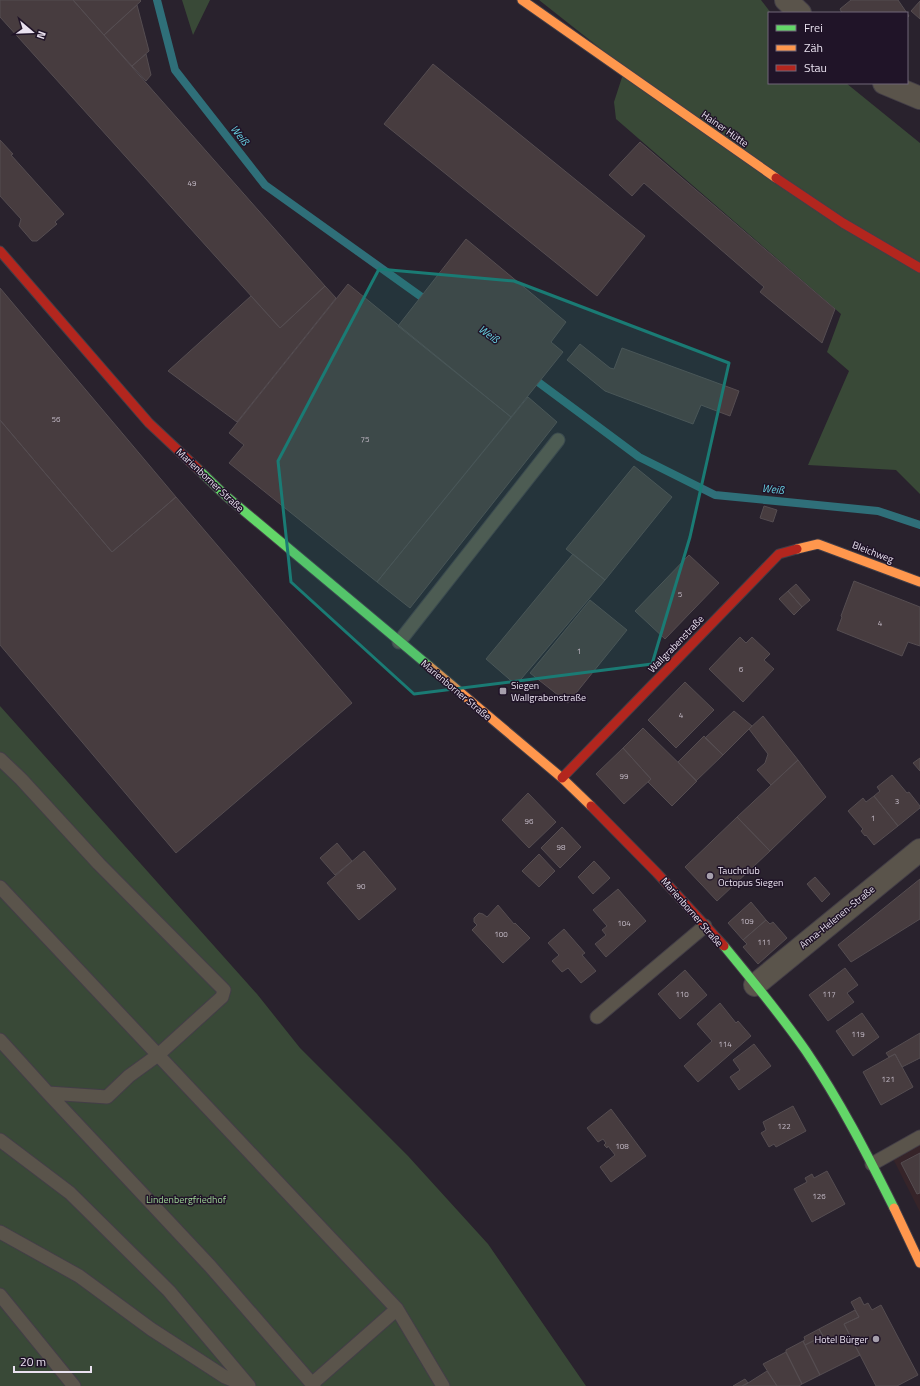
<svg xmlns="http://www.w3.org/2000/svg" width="920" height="1386" font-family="'Titillium Web',sans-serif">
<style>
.commercial{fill:#362429}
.green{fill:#394937}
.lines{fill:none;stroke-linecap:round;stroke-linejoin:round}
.stream{stroke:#2f6f79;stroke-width:8}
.building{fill:#473c3f;stroke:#554d51}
.lane-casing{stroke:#433e47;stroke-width:15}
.street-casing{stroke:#433e47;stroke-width:24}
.fast-casing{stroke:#433e47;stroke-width:11}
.slow-casing{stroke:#433e47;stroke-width:11}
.jam-casing{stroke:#433e47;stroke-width:11}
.lane{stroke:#5a544b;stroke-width:13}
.street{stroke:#5a544b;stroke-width:22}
.fast{stroke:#63d668;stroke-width:9}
.slow{stroke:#ff974d;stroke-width:9}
.jam{stroke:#b3261e;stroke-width:9}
.marked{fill:#1a7b74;fill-opacity:0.2;stroke:#1a7b74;stroke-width:3;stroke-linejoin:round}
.poi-dot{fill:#a69fac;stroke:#201428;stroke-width:1.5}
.labels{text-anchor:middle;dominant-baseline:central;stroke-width:3;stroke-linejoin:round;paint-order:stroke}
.number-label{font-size:8px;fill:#c1b8c4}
.street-label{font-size:10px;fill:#eae2f0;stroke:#201428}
.poi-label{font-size:10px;fill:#eae2f0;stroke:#201428;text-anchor:start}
.park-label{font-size:10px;fill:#9cd294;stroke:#201428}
.water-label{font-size:11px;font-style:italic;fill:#66d2e1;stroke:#201428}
</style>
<rect width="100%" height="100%" fill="#29222d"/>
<path class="commercial" d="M 920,1135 L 920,1212 L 889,1151 Z"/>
<path class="green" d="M 182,0 L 210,0 L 193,35 Z
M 539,0 L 761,0 L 771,13 L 769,13 L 769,83 L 846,83 L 920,143 L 920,494 L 896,470 L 808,465 L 849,371 L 827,352 L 841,314 L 616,119 L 614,102 L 625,68 Z
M 0,706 L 257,994 L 300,1048 L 408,1156 L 488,1244 L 586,1386 L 0,1386 Z"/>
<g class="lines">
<path class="stream" d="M 157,0 L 175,70 L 265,185 L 430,303
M 530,376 L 639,457 L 715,495 L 878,511 L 920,525"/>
</g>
<path class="building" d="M 0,0 L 73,0 L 325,286 L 280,328 L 0,17 Z
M 73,0 L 140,0 L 141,1 L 104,35 Z
M 851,0 L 898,0 L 909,16 L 907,18 L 907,13 L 842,13 L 840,9 Z
M 920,1 L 920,19 L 911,11 Z
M 137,5 L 149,51 L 132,66 L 104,35 Z
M 146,54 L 151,75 L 146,81 L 132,66 Z
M 433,64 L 645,236 L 597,296 L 384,124 Z
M 0,140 L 13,154 L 11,155 L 64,214 L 55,222 L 57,224 L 37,241 L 32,241 L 19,226 L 21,219 L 0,196 Z
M 640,142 L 835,309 L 822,343 L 760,292 L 764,287 L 644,183 L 632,196 L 609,175 Z
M 466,239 L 566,322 L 551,342 L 563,352 L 511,417 L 398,326 Z
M 348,284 L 511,417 L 377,582 L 229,463 L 244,445 L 229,433 Z
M 325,286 L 336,298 L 237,422 L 168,371 L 251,296 L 280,328 Z
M 0,288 L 176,497 L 112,552 L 0,420 Z
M 580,344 L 610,368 L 614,369 L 622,348 L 739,391 L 730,416 L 701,405 L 693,424 L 605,391 L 567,360 Z
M 528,397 L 557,422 L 410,608 L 377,582 Z
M 0,420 L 112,552 L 176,497 L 352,703 L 176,853 L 0,645 Z
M 634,466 L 672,497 L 605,580 L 566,549 Z
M 764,506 L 777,510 L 773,522 L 760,518 Z
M 573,554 L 605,580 L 516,685 L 486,659 Z
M 689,555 L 719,583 L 665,639 L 635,611 Z
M 854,581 L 920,607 L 920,646 L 908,642 L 902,656 L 837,630 L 842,617 L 841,616 Z
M 796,584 L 810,600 L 802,607 L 788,591 Z
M 788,591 L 802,607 L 794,615 L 779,599 Z
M 590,600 L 627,630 L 568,703 L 530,673 Z
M 740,637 L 746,643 L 752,637 L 770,654 L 764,660 L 774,669 L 743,702 L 709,669 Z
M 685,682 L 714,710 L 676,748 L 648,720 Z
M 734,711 L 752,726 L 723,755 L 705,738 Z
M 763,716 L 798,760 L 771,785 L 757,770 L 765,763 L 768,754 L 749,729 Z
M 643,728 L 697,781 L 672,806 L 648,782 L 651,779 L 623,748 Z
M 704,736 L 723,755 L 696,781 L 678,762 Z
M 623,748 L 651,779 L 624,804 L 596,774 Z
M 920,758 L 920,771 L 913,763 Z
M 798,760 L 826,797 L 770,851 L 737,817 Z
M 892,775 L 907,793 L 909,792 L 920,806 L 920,808 L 898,826 L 874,796 L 880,791 L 877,787 Z
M 528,793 L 556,822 L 529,848 L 502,820 Z
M 874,796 L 898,826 L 874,845 L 866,835 L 865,836 L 861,831 L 863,829 L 848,811 L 863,798 L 866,802 Z
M 737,817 L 770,851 L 717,901 L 685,867 Z
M 562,827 L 581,847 L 560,868 L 541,848 Z
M 337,843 L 352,861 L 335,875 L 320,858 Z
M 364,851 L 396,889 L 359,920 L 327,883 Z
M 539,854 L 555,871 L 539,887 L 522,871 Z
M 594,861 L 610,878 L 593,894 L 578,877 Z
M 815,877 L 830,894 L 822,902 L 807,884 Z
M 920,879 L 920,919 L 851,962 L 838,945 Z
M 618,889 L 646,921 L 606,957 L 595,944 L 606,935 L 602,930 L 607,926 L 593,910 Z
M 751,902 L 766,920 L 743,940 L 728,923 Z
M 498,905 L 514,924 L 515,923 L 530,938 L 503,963 L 472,930 L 477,925 L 474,922 L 474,918 L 479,913 L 483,914 L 487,917 Z
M 766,920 L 770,924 L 773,922 L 787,938 L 758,964 L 743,947 L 747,944 L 743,940 Z
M 564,929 L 585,953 L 582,955 L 596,971 L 581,983 L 568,968 L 562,972 L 552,961 L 559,955 L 548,943 Z
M 845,968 L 858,985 L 847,993 L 854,1002 L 828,1021 L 809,995 Z
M 685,970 L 707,995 L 680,1019 L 658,994 Z
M 720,1003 L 736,1023 L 738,1021 L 751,1036 L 698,1082 L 684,1066 L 712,1041 L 697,1024 Z
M 862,1013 L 879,1037 L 853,1056 L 836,1031 Z
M 920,1033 L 920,1058 L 902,1067 L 895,1054 L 889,1057 L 886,1053 Z
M 754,1044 L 771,1066 L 739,1090 L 730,1077 L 740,1070 L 733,1060 Z
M 895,1054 L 913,1087 L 881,1105 L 863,1072 Z
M 793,1106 L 806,1131 L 776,1147 L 774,1144 L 769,1147 L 761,1133 L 766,1130 L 763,1122 Z
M 611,1109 L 646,1156 L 611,1182 L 600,1167 L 615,1155 L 608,1146 L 607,1148 L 604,1145 L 606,1143 L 603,1139 L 598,1142 L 587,1128 Z
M 920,1153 L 920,1193 L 917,1194 L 901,1163 Z
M 827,1171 L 845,1204 L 812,1222 L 794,1189 L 807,1182 L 805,1178 L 812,1174 L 814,1178 Z
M 860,1297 L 864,1305 L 868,1303 L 872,1310 L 881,1305 L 918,1375 L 897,1386 L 876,1386 L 844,1324 L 859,1317 L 851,1302 Z
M 855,1310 L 859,1317 L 844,1324 L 860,1355 L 820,1375 L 805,1345 L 823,1336 L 819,1329 Z
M 819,1329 L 823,1336 L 805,1345 L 803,1341 L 805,1340 L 804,1337 Z
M 803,1341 L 820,1375 L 802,1384 L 786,1352 L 786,1350 Z
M 786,1352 L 802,1384 L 799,1386 L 777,1386 L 763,1364 Z
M 767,1371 L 777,1386 L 742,1386 L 748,1383 Z
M 745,1379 L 748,1383 L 742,1386 L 733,1386 Z"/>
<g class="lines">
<g class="lane-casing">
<path id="lane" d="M 399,642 L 558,440
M 0,759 L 21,779 L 99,864 L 224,990 L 222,997 L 158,1055 L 129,1076 L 107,1097 L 48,1093
M 0,887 L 397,1309 L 443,1386
M 597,1017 L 705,926
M 0,1040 L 48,1093 L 210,1266 L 314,1386
M 0,1140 L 70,1193 L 169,1291 L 249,1386
M 872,1164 L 920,1137
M 0,1232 L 79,1276 L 151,1329 L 225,1377 L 247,1386
M 0,1295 L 74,1386
M 313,1383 L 397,1309"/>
</g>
<g class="street-casing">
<path id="street" d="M 786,0 L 800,13
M 884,83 L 920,98
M 755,985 L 920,850"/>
</g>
<g class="fast-casing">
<path id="fast" d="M 198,469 L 226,496 L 429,666
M 724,946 C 752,980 781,1015 806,1051 C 840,1101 867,1154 894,1208"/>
</g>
<g class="slow-casing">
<path id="slow" d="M 522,0 L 776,178
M 797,549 L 818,544 L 920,582
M 429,666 L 562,778 L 591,806
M 894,1208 L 920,1263"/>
</g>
<g class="jam-casing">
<path id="jam" d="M 776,178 L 843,223 L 920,268
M 0,251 L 149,423 L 198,469
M 562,778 L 779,554 L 797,549
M 591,806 L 657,873 L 724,946"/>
</g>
<use href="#lane" class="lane"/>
<use href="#street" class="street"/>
<use href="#fast" class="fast"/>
<use href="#slow" class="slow"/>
<use href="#jam" class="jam"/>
</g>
<path class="marked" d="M 379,269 L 514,281 L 729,363 L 690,537 L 652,664 L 414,694 L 291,582 L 278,461 Z"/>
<g class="poi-dot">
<rect x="499" y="687" width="8" height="8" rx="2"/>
<circle cx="710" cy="876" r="4"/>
<circle cx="876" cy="1339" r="4"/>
</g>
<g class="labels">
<g class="number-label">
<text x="192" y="183">49</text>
<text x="56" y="419">56</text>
<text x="365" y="439">75</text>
<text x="680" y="594">5</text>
<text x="880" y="623">4</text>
<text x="579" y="651">1</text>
<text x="741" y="669">6</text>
<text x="681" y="715">4</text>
<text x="624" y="776">99</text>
<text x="897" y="801">3</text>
<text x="873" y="818">1</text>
<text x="529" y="821">96</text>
<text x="561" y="847">98</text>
<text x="361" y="886">90</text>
<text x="747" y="921">109</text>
<text x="624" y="923">104</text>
<text x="501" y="934">100</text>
<text x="764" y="942">111</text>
<text x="682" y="994">110</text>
<text x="829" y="994">117</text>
<text x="858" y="1034">119</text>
<text x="725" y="1044">114</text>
<text x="888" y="1079">121</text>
<text x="784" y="1126">122</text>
<text x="622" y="1146">108</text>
<text x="819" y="1196">126</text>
</g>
<g class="street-label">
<text transform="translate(725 129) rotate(35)">Hainer Hütte</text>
<text transform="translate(210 480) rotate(43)">Marienborner Straße</text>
<text transform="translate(873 552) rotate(21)">Bleichweg</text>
<text transform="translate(676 644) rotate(-46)">Wallgrabenstraße</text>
<text transform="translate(456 690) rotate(40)">Marienborner Straße</text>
<text transform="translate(692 912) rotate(49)">Marienborner Straße</text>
<text transform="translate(837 917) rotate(-39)">Anna-Helenen-Straße</text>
</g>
<g class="poi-label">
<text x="511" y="685">Siegen<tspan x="511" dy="12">Wallgrabenstraße</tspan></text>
<text x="718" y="870">Tauchclub<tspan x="718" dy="12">Octopus Siegen</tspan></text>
<text x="868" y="1339" text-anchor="end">Hotel Bürger</text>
</g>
<g class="park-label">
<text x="186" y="1199">Lindenbergfriedhof</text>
</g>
<g class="water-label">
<text transform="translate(240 135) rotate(52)">Weiß</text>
<text transform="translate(489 334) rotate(36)">Weiß</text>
<text transform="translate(773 489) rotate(6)">Weiß</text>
</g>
</g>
<rect x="768" y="12" width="140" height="72" fill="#201428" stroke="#716678"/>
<rect x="776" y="25" width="20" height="6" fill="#63d668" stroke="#716678"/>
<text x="804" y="32" font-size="12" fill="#eae2f0">Frei</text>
<rect x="776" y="45" width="20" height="6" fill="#ff974d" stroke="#716678"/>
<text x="804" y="52" font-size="12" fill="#eae2f0">Zäh</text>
<rect x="776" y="65" width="20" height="6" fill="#b3261e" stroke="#716678"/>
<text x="804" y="72" font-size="12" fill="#eae2f0">Stau</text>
<g transform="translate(32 32) rotate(109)" stroke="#201428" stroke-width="3" paint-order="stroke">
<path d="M0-3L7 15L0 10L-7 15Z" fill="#eae2f0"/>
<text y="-6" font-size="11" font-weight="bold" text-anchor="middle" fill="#eae2f0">N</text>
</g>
<path d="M14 1366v6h77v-6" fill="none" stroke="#eae2f0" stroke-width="2"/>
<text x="20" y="1366" font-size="12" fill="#eae2f0" stroke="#201428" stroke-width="3" paint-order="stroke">20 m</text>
</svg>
